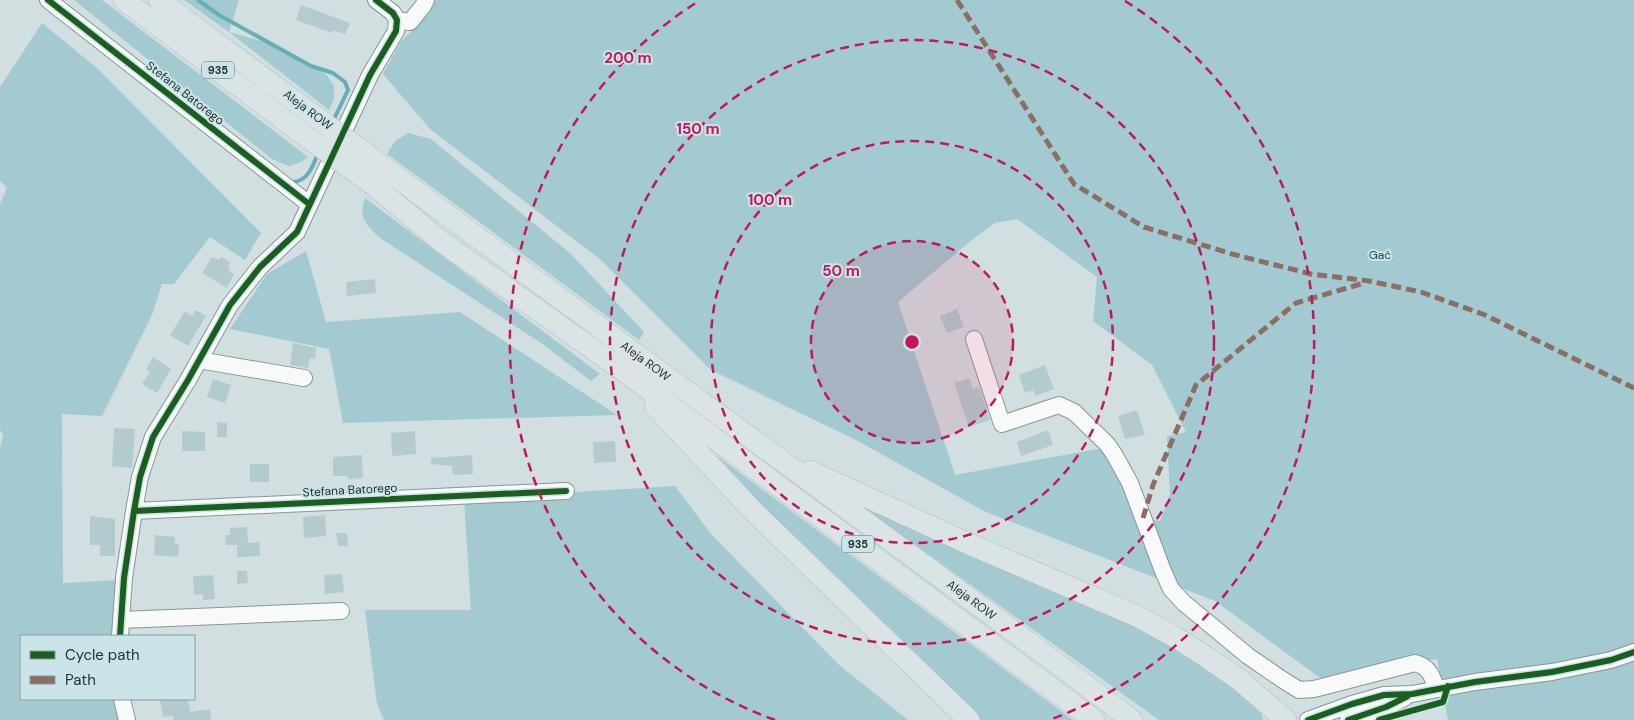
<svg xmlns="http://www.w3.org/2000/svg" width="1634" height="720" font-family="'DM Sans',sans-serif">
<style>
.green{fill:#a2cad0;fill-rule:evenodd}
.lines{fill:none;stroke-linecap:round;stroke-linejoin:round}
.stream{stroke:#64afb8;stroke-width:4}
.building{fill:#b3cbcf}
.minor-casing{stroke:#8a9597;stroke-width:18}
.major-casing{stroke:#b3bbbc;stroke-width:22}
.minor{stroke:#f8fafa;stroke-width:16}
.major{stroke:#dae4e5;stroke-width:21}
.major-bridge-casing{stroke:#b3bbbc;stroke-width:22;stroke-linecap:butt}
.major-bridge{stroke:#dae4e5;stroke-width:21}
.quiet{stroke:#8d6e63;stroke-width:5;stroke-dasharray:10 5;stroke-linecap:butt}
.cycleway-casing{stroke:#cae4e8;stroke-width:9}
.cycleway{stroke:#1b5e20;stroke-width:6}
.ring{fill:none;stroke:#c2185b;stroke-width:2.5;stroke-dasharray:9 6}
.labels{text-anchor:middle;dominant-baseline:central;stroke-width:4;stroke-linejoin:round;paint-order:stroke}
.shield{fill:#cae4e8;stroke:#586769;stroke-width:1}
.shield-label{font-size:11px;font-weight:bold;fill:#273132}
.street-label{font-size:12px;fill:#273132;stroke:#cae4e8}
.park-label{font-size:12px;fill:#224e54;stroke:#cae4e8}
.centre{fill:#c2185b;stroke:#cae4e8;stroke-width:2.5}
.ring-label{font-size:15px;text-anchor:middle;font-weight:bold;fill:#c2185b;stroke:#cae4e8;stroke-width:4;stroke-linejoin:round;paint-order:stroke}
</style>
<rect width="100%" height="100%" fill="#d1dfe1"/>
<path class="green" d="M 74,0 L 102,0 L 308,157 L 301,162 L 289,166 L 272,159 Z
M 184,0 L 239,0 L 229,32 L 269,43 L 326,74 L 334,86 L 334,99 L 329,110 L 229,32 Z
M 432,0 L 1634,0 L 1634,720 L 1448,720 L 1437,659 L 1323,680 L 1215,601 L 984,511 L 858,441 L 711,370 L 601,260 L 430,129 L 383,74 L 401,41 L 420,24 ZM 1017,219 L 1097,277 L 1093,321 L 1152,365 L 1186,432 L 1167,436 L 1170,494 L 1160,521 L 1151,519 L 1114,446 L 955,475 L 898,302 L 972,240 L 995,223 Z
M 42,23 L 98,69 L 261,233 L 245,260 L 210,237 L 174,284 L 162,284 L 152,315 L 102,416 L 62,414 L 63,583 L 120,580 L 115,636 L 21,636 L 21,699 L 117,699 L 122,720 L 0,720 L 0,449 L 3,435 L 0,430 L 0,204 L 7,188 L 0,181 L 0,87 Z
M 408,133 L 431,139 L 571,254 L 644,332 L 639,340 L 387,154 L 395,141 Z
M 365,198 L 600,374 L 591,381 L 541,343 L 380,238 C 366,224 358,219 365,198 Z
M 306,251 L 326,322 L 460,312 L 617,415 L 343,423 L 329,349 L 230,329 L 267,274 Z
M 682,430 L 1073,720 L 981,720 L 836,581 Z
M 675,486 L 711,534 L 839,665 L 908,720 L 384,720 L 377,704 L 365,610 L 471,610 L 464,499 Z
M 847,496 L 1111,613 L 1179,648 L 1249,700 L 1261,712 L 1263,720 L 1159,720 Z"/>
<g class="lines">
<path class="stream" d="M 198,0 L 219,15 L 311,66 L 333,73 L 345,82 L 348,90 L 333,121
M 294,182 C 309,180 313,165 318,153"/>
</g>
<path class="building" d="M 301,5 L 350,23 L 345,34 L 333,30 L 332,33 L 296,20 Z
M 212,257 L 219,260 L 221,257 L 230,262 L 228,267 L 230,269 L 229,271 L 234,274 L 227,288 L 202,273 Z
M 375,279 L 376,293 L 347,296 L 346,282 Z
M 957,309 L 964,327 L 947,333 L 940,316 Z
M 196,310 L 206,316 L 188,346 L 170,335 L 185,311 L 192,316 Z
M 293,343 L 316,348 L 315,359 L 310,358 L 308,368 L 290,365 Z
M 153,357 L 171,369 L 157,393 L 142,384 L 150,372 L 146,369 Z
M 1045,365 L 1054,389 L 1035,396 L 1033,390 L 1025,393 L 1019,375 Z
M 969,378 L 973,389 L 979,387 L 990,420 L 969,427 L 954,383 Z
M 213,379 L 231,385 L 225,403 L 207,397 Z
M 1137,410 L 1145,435 L 1125,439 L 1118,416 Z
M 217,422 L 227,423 L 227,437 L 217,437 Z
M 114,428 L 135,429 L 132,468 L 112,466 Z
M 1048,430 L 1053,445 L 1021,456 L 1017,442 Z
M 182,431 L 205,432 L 205,451 L 182,451 Z
M 415,431 L 416,454 L 392,456 L 391,433 Z
M 615,441 L 616,462 L 594,463 L 593,442 Z
M 362,455 L 363,478 L 348,479 L 348,476 L 333,476 L 333,457 Z
M 472,455 L 473,474 L 453,475 L 452,466 L 431,464 L 431,458 Z
M 250,464 L 269,464 L 269,482 L 250,482 Z
M 325,515 L 326,536 L 304,538 L 303,517 Z
M 90,516 L 115,519 L 115,556 L 100,556 L 100,545 L 90,545 Z
M 247,527 L 248,543 L 259,542 L 260,556 L 237,557 L 237,545 L 226,545 L 225,535 L 230,535 L 230,528 Z
M 336,533 L 347,533 L 348,546 L 338,546 Z
M 155,535 L 175,537 L 174,543 L 179,544 L 178,557 L 154,555 Z
M 237,571 L 247,571 L 248,583 L 237,584 Z
M 342,574 L 344,592 L 325,594 L 324,575 Z
M 213,575 L 215,599 L 203,600 L 203,594 L 194,595 L 193,576 Z
M 160,699 L 188,699 L 190,712 L 210,709 L 211,720 L 174,720 L 173,716 L 163,717 Z"/>
<g class="lines">
<g class="minor-casing">
<path id="minor" d="M 48,0 L 309,204
M 397,20 L 410,22 L 423,6 L 426,0
M 974,339 L 1002,424 L 1059,405 L 1074,412 L 1107,444 L 1114,454 L 1130,483 L 1163,571 L 1171,589 L 1184,603 L 1248,656 L 1283,680 L 1299,690 L 1314,689 L 1415,663 C 1429,667 1432,675 1436,688
M 199,360 L 304,378
M 134,511 L 566,491
M 121,620 L 341,611
M 120,636 L 124,578 L 134,511 L 140,477 L 153,437 L 188,380 L 230,305 L 260,267 L 297,232 L 370,75 L 396,31 L 397,20 L 393,13 L 376,0
M 122,699 L 127,720
M 1308,720 L 1352,704 L 1384,695 L 1412,694 L 1475,682 L 1552,672 L 1611,660 L 1634,652
M 1348,720 L 1386,707 L 1406,697"/>
</g>
<g class="major-casing">
<g id="major">
<path d="M 124,0 L 311,140"/>
<path d="M 159,0 L 320,120"/>
<path id="s1" d="M 382,166 C 630,353 884,532 1132,720"/>
<path d="M 372,184 L 442,242 L 621,369 L 1094,720"/>
<path d="M 655,406 L 753,511 L 969,720"/>
<path d="M 810,471 L 967,543 L 1139,617 L 1175,637 L 1208,658 L 1237,678 L 1286,720"/>
</g>
</g>
<use href="#minor" class="minor"/>
<use href="#major" class="major"/>
<g class="major-bridge-casing">
<path id="major-bridge" d="M 320,120 L 382,166
M 311,140 L 372,184"/>
</g>
<use href="#major-bridge" class="major-bridge"/>
<path class="quiet" d="M 957,0 L 1074,184 L 1144,227 L 1232,254 L 1311,274 L 1369,281 L 1421,292 L 1485,315 L 1634,388
M 1143,518 L 1153,485 L 1196,385 L 1296,303 L 1364,283"/>
<g class="cycleway-casing">
<path id="cycleway" d="M 48,0 L 309,204
M 134,511 L 566,491
M 120,636 L 124,578 L 134,511 L 140,477 L 153,437 L 188,380 L 230,305 L 260,267 L 297,232 L 370,75 L 396,31 L 397,20 L 393,13 L 376,0
M 1308,720 L 1352,704 L 1384,695 L 1412,694 L 1475,682 L 1552,672 L 1611,660 L 1634,652
M 1348,720 L 1386,707 L 1408,696
M 1379,720 L 1443,702 L 1448,686"/>
</g>
<use href="#cycleway" class="cycleway"/>
</g>
<circle cx="912" cy="342" r="101" fill="#c2185b" fill-opacity=".12"/>
<g class="ring">
<circle cx="912" cy="342" r="101"/>
<circle cx="912" cy="342" r="201"/>
<circle cx="912" cy="342" r="302"/>
<path d="M775 720A402 402 0 0 1 699 1M1125 1A402 402 0 0 1 1049 720"/>
</g>
<g class="labels">
<g class="shield">
<rect x="202" y="61.5" width="32" height="17" rx="4"/>
<rect x="842" y="535.5" width="32" height="17" rx="4"/>
</g>
<g class="shield-label">
<text x="218" y="70">935</text>
<text x="858" y="544">935</text>
</g>
<g class="street-label">
<text transform="translate(185 93) rotate(38)">Stefana Batorego</text>
<text transform="translate(308 110) rotate(37)">Aleja ROW</text>
<text stroke="none"><textPath href="#s1" startOffset="328">Aleja ROW</textPath></text>
<text transform="translate(350 490) rotate(-3)">Stefana Batorego</text>
<text stroke="none"><textPath href="#s1" startOffset="732">Aleja ROW</textPath></text>
</g>
<g class="park-label">
<text x="1380" y="255">Gać</text>
</g>
</g>
<circle cx="912" cy="342" r="8" class="centre"/>
<g class="ring-label">
<text x="628" y="63">200 m</text>
<text x="698" y="134">150 m</text>
<text x="770" y="205">100 m</text>
<text x="841" y="276">50 m</text>
</g>
<rect x="20" y="635" width="175" height="65" fill="#cae4e8" stroke="#899c9f"/>
<rect x="30" y="651" width="25" height="8" fill="#1b5e20" stroke="#899c9f"/>
<text x="65" y="660" font-size="15" fill="#273132">Cycle path</text>
<rect x="30" y="676" width="25" height="8" fill="#8d6e63" stroke="#899c9f"/>
<text x="65" y="685" font-size="15" fill="#273132">Path</text>
</svg>
